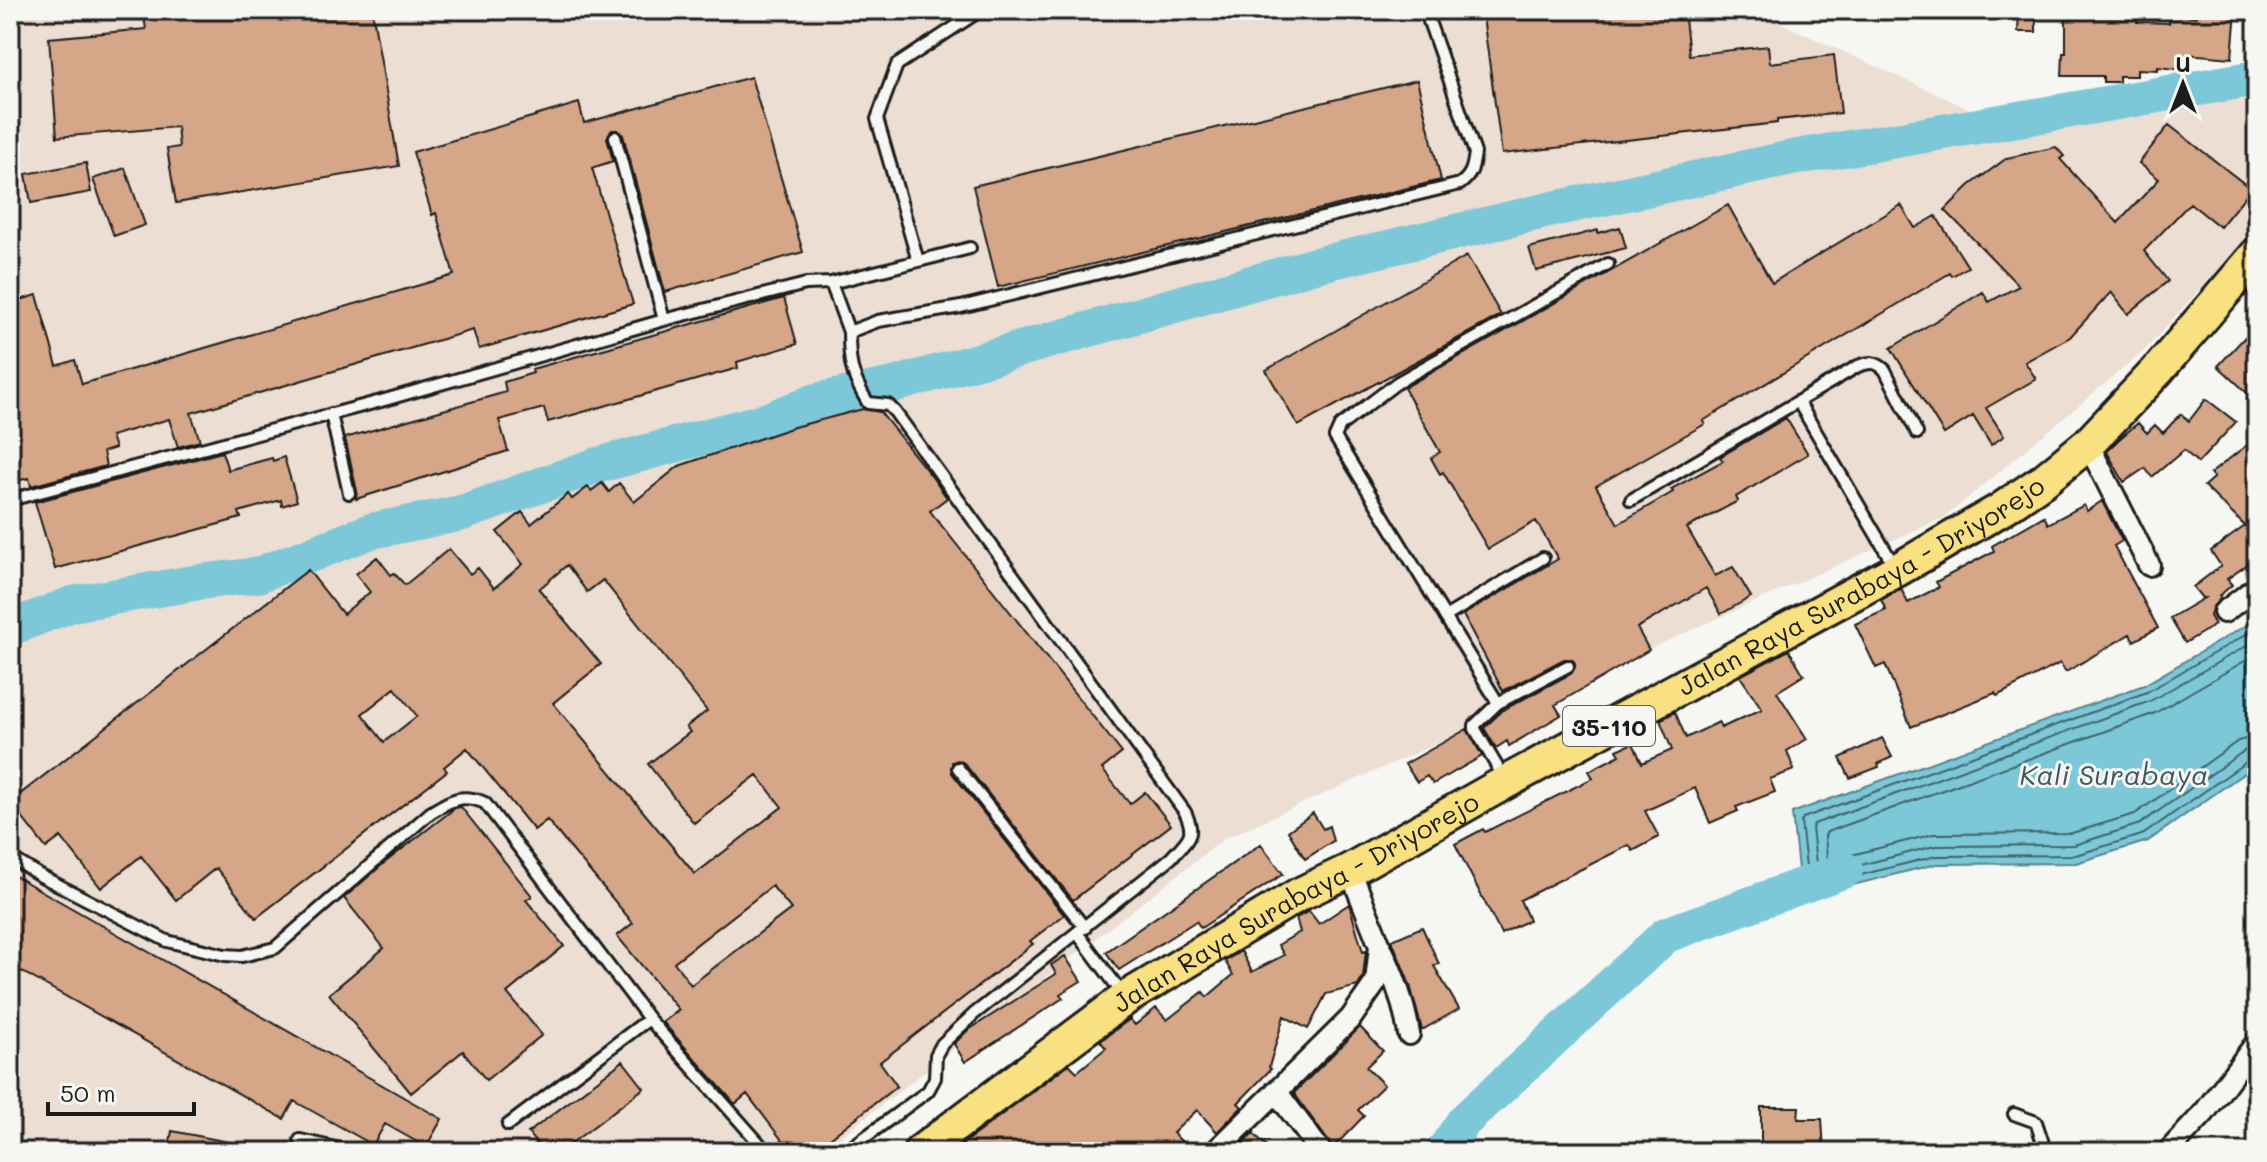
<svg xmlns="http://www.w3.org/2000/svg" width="2267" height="1162" font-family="Mali,sans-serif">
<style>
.built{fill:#ecded2}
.water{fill:#7bc8d9;stroke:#55838d;stroke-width:2}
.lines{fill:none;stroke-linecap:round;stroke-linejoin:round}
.shore{stroke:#426168;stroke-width:2}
.river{stroke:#7bc8d9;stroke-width:36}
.building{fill:#d6a688;stroke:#1c1c1c;stroke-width:2;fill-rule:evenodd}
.service-casing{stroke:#1c1c1c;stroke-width:16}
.minor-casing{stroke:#1c1c1c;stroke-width:26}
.primary-casing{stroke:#1c1c1c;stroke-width:38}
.service{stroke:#f6f6f2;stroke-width:10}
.minor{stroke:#f6f6f2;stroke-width:20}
.primary{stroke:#f9e181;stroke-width:32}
.labels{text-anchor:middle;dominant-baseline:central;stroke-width:6;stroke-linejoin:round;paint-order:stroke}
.shield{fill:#f6f6f2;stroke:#5d5d5c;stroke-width:2}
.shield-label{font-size:24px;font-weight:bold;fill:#1c1c1c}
.street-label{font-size:26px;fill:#1c1c1c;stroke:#f6f6f2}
.water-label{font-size:28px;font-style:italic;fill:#3d585e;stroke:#f6f6f2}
</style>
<rect width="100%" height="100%" fill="#f6f6f2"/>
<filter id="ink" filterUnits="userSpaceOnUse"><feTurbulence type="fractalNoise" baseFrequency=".0125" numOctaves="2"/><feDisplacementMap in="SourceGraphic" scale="16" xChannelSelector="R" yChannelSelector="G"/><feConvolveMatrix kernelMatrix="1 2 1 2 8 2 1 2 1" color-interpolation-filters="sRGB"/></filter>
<g filter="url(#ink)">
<path class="built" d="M 10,10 L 1752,10 L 1976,112 L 2257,98 L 2257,226 L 2144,351 L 1945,517 L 1225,838 L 821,1152 L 10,1152 Z"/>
<path class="water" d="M 2257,619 L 2257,764 L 2148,841 L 2076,863 L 1936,864 L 1801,898 L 1792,813 L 2144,685 Z"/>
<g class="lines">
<path class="shore" d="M 2257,628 L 2147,692 L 1803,818 L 1801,822 L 1808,884 L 1813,887 L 1936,856 L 2076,855 L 2144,834 L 2249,760 L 2257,758
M 2257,640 L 2150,701 L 1814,824 L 1812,828 L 1817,872 L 1822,875 L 1935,846 L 2074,845 L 2140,824 L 2244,751 L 2257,748
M 2257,654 L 2155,713 L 1827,832 L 1825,836 L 1827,857 L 1832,860 L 1934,834 L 2072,833 L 2135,814 L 2238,741 L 2257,736"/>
<path class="river" d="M 10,628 L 72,604 L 199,582 L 258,575 L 371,531 L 462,513 L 595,466 L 768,420 L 816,401 L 893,385 L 1312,266 L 1553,209 L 1797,157 L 2257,78
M 1443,1152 L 1464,1121 L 1666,935 L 1845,870"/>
</g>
<path class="building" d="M 143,10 L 372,10 L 399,166 L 176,203 L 167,149 L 179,147 L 177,127 L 57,137 L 49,38 L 146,29 Z
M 1482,10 L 1684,10 L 1689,55 L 1768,46 L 1770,63 L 1834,55 L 1841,113 L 1777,120 L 1777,123 L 1502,154 Z
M 2019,10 L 2036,10 L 2036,32 L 2018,32 Z
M 2066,10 L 2137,10 L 2137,22 L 2169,23 L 2169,15 L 2196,17 L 2196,10 L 2236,10 L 2232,58 L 2187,54 L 2186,70 L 2158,67 L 2158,70 L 2137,69 L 2137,76 L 2119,76 L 2119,82 L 2103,82 L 2103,76 L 2062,76 L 2063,53 L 2066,53 Z
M 751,77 L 803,252 L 665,292 L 623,135 L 618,130 L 612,130 L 607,138 L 613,161 L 592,168 L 633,304 L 479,349 L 473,330 L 191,413 L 200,441 L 178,447 L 169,419 L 111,436 L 115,448 L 103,452 L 106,466 L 31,486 L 29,478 L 16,481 L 10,460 L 10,303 L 37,295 L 57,366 L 75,360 L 82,384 L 454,275 L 436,213 L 432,215 L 413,152 L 579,103 L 584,123 Z
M 1417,80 L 1441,180 L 998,287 L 973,186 Z
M 2169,125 L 2251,189 L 2220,227 L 2190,203 L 2144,251 L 2168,281 L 2128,314 L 2111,292 L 2070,337 L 2025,362 L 2036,379 L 1986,408 L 2004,436 L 1991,445 L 1973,416 L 1944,434 L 1891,348 L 1983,292 L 1989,302 L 2019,286 L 1945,210 L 1969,186 L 2007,158 L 2056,147 L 2064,156 L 2060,159 L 2118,223 L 2159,179 L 2139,163 Z
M 86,163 L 91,192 L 31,203 L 26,174 Z
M 125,168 L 145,225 L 114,236 L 93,179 Z
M 1728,205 L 1772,283 L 1901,205 L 1915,228 L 1936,216 L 1968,267 L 1952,276 L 1950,273 L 1703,421 L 1705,424 L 1596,486 L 1618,524 L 1673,492 L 1671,489 L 1723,461 L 1720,457 L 1786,418 L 1808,454 L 1736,497 L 1738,501 L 1687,528 L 1715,576 L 1733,567 L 1751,597 L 1721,614 L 1706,588 L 1637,628 L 1649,650 L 1555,705 L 1561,715 L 1509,746 L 1507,741 L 1496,748 L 1484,728 L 1503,710 L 1572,673 L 1575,663 L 1572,659 L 1564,659 L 1503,691 L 1463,615 L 1558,559 L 1536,521 L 1488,549 L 1443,472 L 1440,474 L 1431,458 L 1440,452 L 1404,388 Z
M 1620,227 L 1626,248 L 1536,271 L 1529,248 L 1598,230 L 1598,233 Z
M 1467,256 L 1501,315 L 1298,426 L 1266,370 Z
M 784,298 L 797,344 L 737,362 L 738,368 L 548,422 L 544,408 L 499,420 L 508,451 L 356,499 L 357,491 L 345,438 L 506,392 L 504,382 L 533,373 L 532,369 Z
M 2257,324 L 2257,402 L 2218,366 Z
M 2206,399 L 2236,422 L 2198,463 L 2184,450 L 2152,477 L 2145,468 L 2124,482 L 2107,452 L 2117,441 L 2138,423 L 2147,433 L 2155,425 L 2163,433 L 2181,414 L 2189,421 Z
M 863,409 L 880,412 L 932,477 L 947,498 L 930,511 L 1122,753 L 1102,769 L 1130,804 L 1145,792 L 1171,825 L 1073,900 L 964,763 L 958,760 L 952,762 L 952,773 L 1064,915 L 1030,941 L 1033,944 L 880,1062 L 897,1086 L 812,1152 L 791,1152 L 747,1094 L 735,1104 L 668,1028 L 663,1022 L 679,1010 L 617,936 L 633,923 L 547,820 L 534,830 L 467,748 L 444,767 L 447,771 L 256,918 L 216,868 L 176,900 L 141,856 L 101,888 L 61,837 L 46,848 L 10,802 L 308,570 L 343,614 L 370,592 L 356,574 L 377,557 L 391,575 L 394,573 L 405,585 L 449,549 L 470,574 L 478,568 L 494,588 L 523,564 L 497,532 L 522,512 L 531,524 L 568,494 L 572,499 L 588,487 L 591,491 L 602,483 L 609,492 L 619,483 L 634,502 L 679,466 L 794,427 ZM 567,565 L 587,592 L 603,580 L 707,711 L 686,727 L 690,732 L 648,764 L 694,823 L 757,775 L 782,807 L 695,874 L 553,703 L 601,664 L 539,589 ZM 395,688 L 417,716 L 384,742 L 362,714 ZM 772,886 L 791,909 L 691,985 L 674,962 Z
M 2257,437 L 2257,558 L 2227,579 L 2232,585 L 2219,596 L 2221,598 L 2212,608 L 2210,616 L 2215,625 L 2185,643 L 2170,618 L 2204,598 L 2202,598 L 2193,587 L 2221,566 L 2211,551 L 2245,526 L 2204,486 L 2214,477 L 2210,474 Z
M 222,452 L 228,470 L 272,458 L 273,461 L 284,457 L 297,501 L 282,506 L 281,500 L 239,512 L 241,518 L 55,569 L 35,502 Z
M 2102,501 L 2122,541 L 2114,546 L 2158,628 L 2134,641 L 2130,634 L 2066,672 L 2060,663 L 1997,696 L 1995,693 L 1911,727 L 1885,664 L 1876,668 L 1855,624 L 1886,610 L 1881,600 L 1901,589 L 1908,603 L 1939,587 L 1936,582 L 1994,551 L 1992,546 L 2044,516 L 2048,524 L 2084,505 L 2087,511 Z
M 1789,650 L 1804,675 L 1777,692 L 1807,739 L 1787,751 L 1794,770 L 1770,779 L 1775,792 L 1736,807 L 1738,811 L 1710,823 L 1695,788 L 1645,811 L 1659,837 L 1633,851 L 1629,845 L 1520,900 L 1529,920 L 1501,934 L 1455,844 L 1483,829 L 1485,832 L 1593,778 L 1589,771 L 1620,755 L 1617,750 L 1633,743 L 1642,763 L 1672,750 L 1660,720 L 1675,712 L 1686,738 L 1719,722 L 1721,728 L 1762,709 L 1740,676 Z
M 1467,729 L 1482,756 L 1433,784 L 1427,776 L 1417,782 L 1405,764 Z
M 1882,738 L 1892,757 L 1878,764 L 1879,767 L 1850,778 L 1840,758 Z
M 461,807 L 532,896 L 526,900 L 564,946 L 507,993 L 542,1035 L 486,1080 L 463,1051 L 411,1093 L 329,994 L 384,948 L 344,898 L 383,864 L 455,808 Z
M 1313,813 L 1323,829 L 1329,826 L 1333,841 L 1305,859 L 1288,831 Z
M 1261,844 L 1283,874 L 1201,928 L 1196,921 L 1119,970 L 1106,952 Z
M 10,873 L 442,1119 L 426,1147 L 385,1124 L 373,1145 L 294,1101 L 284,1119 L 10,965 Z
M 1349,904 L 1363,952 L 1366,951 L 1363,977 L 1358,986 L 1326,994 L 1308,1029 L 1284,1016 L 1269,1067 L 1271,1069 L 1238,1103 L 1242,1107 L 1217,1132 L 1197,1110 L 1173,1133 L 1192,1152 L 956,1152 L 964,1143 L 1069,1064 L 1077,1072 L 1106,1048 L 1100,1041 L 1130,1019 L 1135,1025 L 1156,1008 L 1167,1020 L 1203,992 L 1207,997 L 1233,975 L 1225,961 L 1241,951 L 1252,972 L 1284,955 L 1278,945 L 1300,932 L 1296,918 L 1309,911 L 1319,924 Z
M 1422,927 L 1439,964 L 1434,966 L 1459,1009 L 1422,1030 L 1410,985 L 1392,940 Z
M 1065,956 L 1081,981 L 1060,994 L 1063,998 L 965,1062 L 954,1044 L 967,1031 L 1056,974 L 1051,965 Z
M 1360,1027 L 1383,1051 L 1366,1067 L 1384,1085 L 1358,1110 L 1364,1116 L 1333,1148 L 1294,1093 Z
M 623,1061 L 644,1088 L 560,1152 L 543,1152 L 528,1133 Z
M 1761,1107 L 1799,1107 L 1798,1119 L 1822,1119 L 1824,1152 L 1761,1152 Z
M 172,1131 L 239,1144 L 238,1152 L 168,1152 Z
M 1255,1131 L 1253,1133 L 1273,1152 L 1234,1152 Z"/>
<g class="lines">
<g class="service-casing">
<path id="service" d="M 615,137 L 664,320
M 918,261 L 877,119 L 897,65 L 981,10
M 831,283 L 970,248
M 1799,403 L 1895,567
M 331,414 L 349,493
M 10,500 L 381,401 L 664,320 L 806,284 L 831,283 L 849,332
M 1631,500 L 1858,366 C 1870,362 1876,361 1885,370 L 1917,433
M 1445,617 L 1543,558
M 1498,703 L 1335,437 L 1340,426 L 1398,382 L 1608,264
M 958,768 L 1085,928
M 1505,780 L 1475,729 L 1475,725 L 1498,703 L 1568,666
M 10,857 L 41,876 L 167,941 L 225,955 L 242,956 L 275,948 L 430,813 C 450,800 462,793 485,803 L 649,1019 L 767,1152
M 1078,934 L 1125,997
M 2014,1114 L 2036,1122 L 2046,1152
M 508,1125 L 649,1019
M 300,1140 L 353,1152
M 845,1152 L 928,1091 L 935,1078 L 936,1055 L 942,1044 L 974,1014 L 1171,858 C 1187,839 1197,837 1185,812 L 895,412 L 888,405 L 868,403 C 851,375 849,363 849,332 L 878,321 L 961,307 L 1460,184 C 1472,175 1473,167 1475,153 L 1425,10"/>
</g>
<g class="minor-casing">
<path id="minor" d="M 2088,444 L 2149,565
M 2224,612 L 2257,587
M 1380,946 C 1394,975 1404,1002 1409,1034
M 1276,1091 L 1321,1152
M 1215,1152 L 1351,1018 L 1376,982 L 1380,946 L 1350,870
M 2168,1152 L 2204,1113 L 2257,1042"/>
</g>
<g class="primary-casing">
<g id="primary">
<path id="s1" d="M 920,1152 L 1126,998 L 1298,895 L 1350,870 L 1506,782 L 1897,570 L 2000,510 L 2044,480 L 2088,444 L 2157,371 L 2257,254"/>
</g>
</g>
<use href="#service" class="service"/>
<use href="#minor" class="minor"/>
<use href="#primary" class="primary"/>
</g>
</g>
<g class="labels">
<rect class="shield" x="1563" y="706" width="92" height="40" rx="6"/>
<g class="shield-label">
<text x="1609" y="726">35-110</text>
</g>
<g class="street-label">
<text stroke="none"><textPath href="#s1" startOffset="1100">Jalan Raya Surabaya - Driyorejo</textPath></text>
<text stroke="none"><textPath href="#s1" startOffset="452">Jalan Raya Surabaya - Driyorejo</textPath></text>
</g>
<g class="water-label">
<text x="2114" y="774">Kali Surabaya</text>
</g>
</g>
<rect width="2267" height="1162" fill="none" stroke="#f6f6f2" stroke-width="40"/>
<rect x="20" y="20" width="2227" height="1122" fill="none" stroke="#1c1c1c" stroke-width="3" filter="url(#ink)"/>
<g transform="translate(2183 84)" stroke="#f6f6f2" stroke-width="6" paint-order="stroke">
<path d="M0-6L14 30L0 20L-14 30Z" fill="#1c1c1c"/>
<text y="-12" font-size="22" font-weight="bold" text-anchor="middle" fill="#1c1c1c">U</text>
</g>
<path d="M48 1102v12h146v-12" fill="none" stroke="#1c1c1c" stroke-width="4"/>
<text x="60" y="1102" font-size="24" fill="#1c1c1c" stroke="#f6f6f2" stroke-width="6" paint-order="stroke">50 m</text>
</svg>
